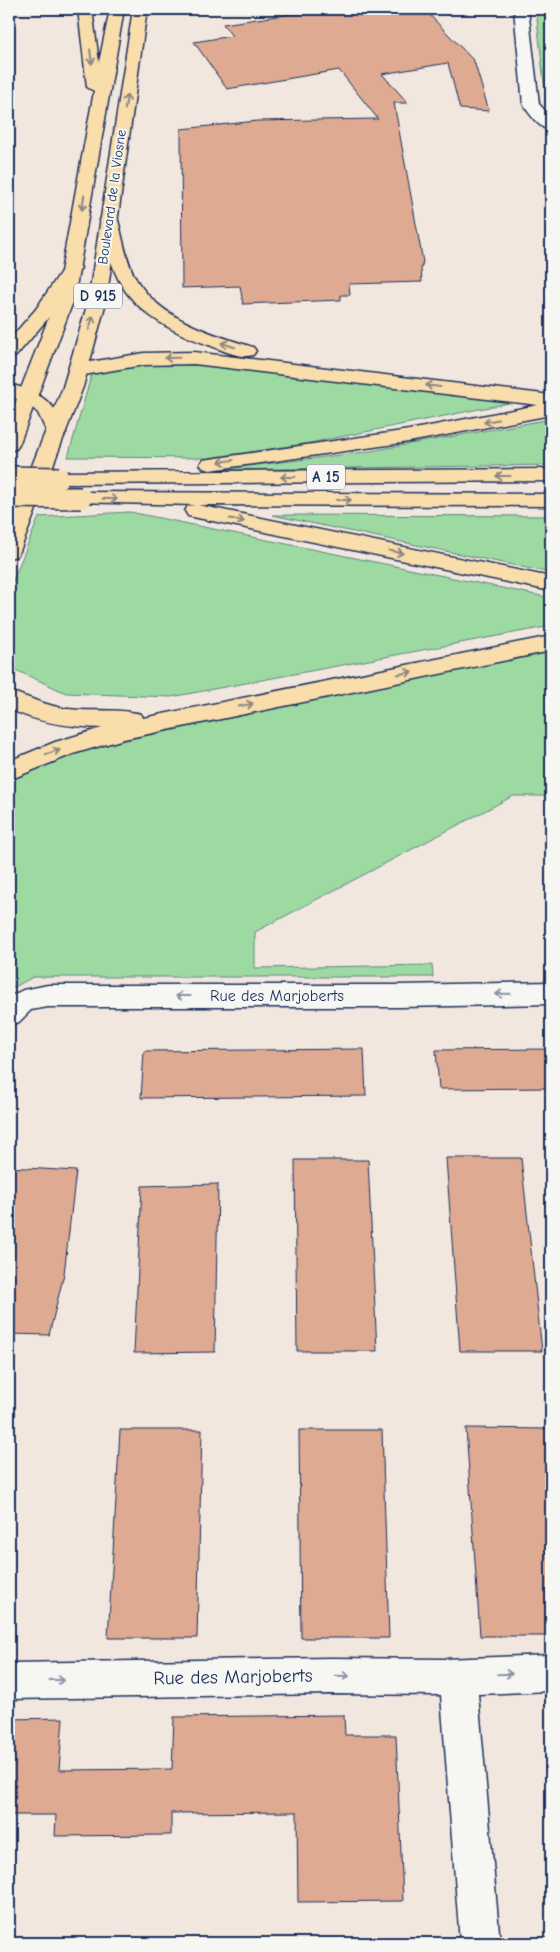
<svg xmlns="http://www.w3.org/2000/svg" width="560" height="1952" font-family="'Comic Neue',sans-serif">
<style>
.green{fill:#9ddaa2;stroke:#5c8480}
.building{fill:#deaa91;stroke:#1b2f5e}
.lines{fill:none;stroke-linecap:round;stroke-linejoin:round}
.street-casing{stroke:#1b2f5e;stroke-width:3}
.primary-casing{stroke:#1b2f5e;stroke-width:3}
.highway-casing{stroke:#1b2f5e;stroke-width:3}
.street{fill:#f6f6f2;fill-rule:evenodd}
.primary{fill:#f9ddab;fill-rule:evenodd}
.highway{fill:#f9ddab;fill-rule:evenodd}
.highway-bridge-casing{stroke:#1b2f5e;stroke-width:24;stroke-linecap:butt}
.highway-bridge{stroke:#f9ddab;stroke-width:21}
.oneway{stroke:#8a8684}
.oneway2{stroke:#8892a8}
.labels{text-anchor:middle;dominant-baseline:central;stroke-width:4;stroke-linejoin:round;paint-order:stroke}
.far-street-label{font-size:14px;fill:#1b2f5e;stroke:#f6f6f2}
.shield{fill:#f6f6f2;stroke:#5d6b8a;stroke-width:1}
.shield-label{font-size:15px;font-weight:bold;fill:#1b2f5e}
.street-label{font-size:16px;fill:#1b2f5e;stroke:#f6f6f2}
.near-street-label{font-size:19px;fill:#1b2f5e;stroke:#f6f6f2}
</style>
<rect width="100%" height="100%" fill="#f1e7df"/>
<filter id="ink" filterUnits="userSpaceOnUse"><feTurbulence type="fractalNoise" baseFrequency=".02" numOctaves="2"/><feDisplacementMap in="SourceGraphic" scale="10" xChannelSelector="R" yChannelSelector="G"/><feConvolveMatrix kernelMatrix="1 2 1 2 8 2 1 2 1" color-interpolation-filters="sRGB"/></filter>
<g filter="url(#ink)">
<path class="green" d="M 536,9 L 551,9 L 551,111 L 544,83 Z
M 145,364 L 204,364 L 519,401 L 310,443 L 208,458 L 68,457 L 92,373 Z
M 551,419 L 551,465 L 216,470 L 365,452 Z
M 130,512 L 551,598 L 551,626 L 171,697 L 66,693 L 9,667 L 9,590 L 39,517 Z
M 272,515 L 551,516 L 551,573 Z
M 551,651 L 551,796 L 513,796 L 255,932 L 255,968 L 432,965 L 433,977 L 33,977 L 9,990 L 9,780 C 41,760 80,752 116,742 Z"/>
<path class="building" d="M 326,9 L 424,9 L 474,61 L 489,111 L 460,109 L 448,63 L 382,74 L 408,103 L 394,103 L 423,262 L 421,268 L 422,282 L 349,284 L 350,295 L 341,295 L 341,300 L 243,304 L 240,286 L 182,288 L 181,129 L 257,121 L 378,119 L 339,70 L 227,89 L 194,42 L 232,36 L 223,24 Z
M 364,1049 L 366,1096 L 141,1098 L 144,1051 Z
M 551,1049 L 551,1088 L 439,1089 L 436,1050 Z
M 446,1158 L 521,1158 L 542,1351 L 460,1351 Z
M 295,1160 L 368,1160 L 377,1351 L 297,1351 Z
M 9,1167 L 76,1171 L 64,1274 L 49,1335 L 9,1334 Z
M 218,1184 L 215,1352 L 134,1353 L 142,1186 Z
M 466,1428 L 548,1429 L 551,1459 L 551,1636 L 480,1636 Z
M 120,1430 L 202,1430 L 197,1638 L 108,1638 Z
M 299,1430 L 382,1430 L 389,1638 L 301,1638 Z
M 344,1715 L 345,1735 L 396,1735 L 403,1901 L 298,1902 L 297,1812 L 171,1813 L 171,1835 L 55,1836 L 56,1815 L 9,1815 L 9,1719 L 63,1718 L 59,1770 L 172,1769 L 174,1717 Z"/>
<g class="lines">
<g class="street-casing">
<path id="street" d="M 514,9 L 528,9 L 539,104 L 551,117 L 551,131 C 539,128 530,115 523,104 Z
M 551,982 L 551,1004 L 400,1007 L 48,1007 L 31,1010 L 19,1022 L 9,1025 L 9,997 L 23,990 L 48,985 L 400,985 Z
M 551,1655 L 551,1691 L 478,1694 L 500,1943 L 460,1943 L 441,1695 L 331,1694 L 9,1699 L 9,1663 L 331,1658 L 443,1659 Z"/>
</g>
<g class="primary-casing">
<path id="primary" d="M 78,9 L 92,9 L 99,62 L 110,9 L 124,9 L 74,299 L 19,445 L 16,449 L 9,451 L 9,419 L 56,299 L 94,91 L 87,87 Z
M 133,9 L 147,9 L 106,302 L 83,387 L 20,551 L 17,556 L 9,558 L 9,524 L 63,387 L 88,302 Z"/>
</g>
<g class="highway-casing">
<path id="highway" d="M 109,215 L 115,216 L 118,220 C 123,239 126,261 136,279 C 160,319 211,334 253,347 L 256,351 L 253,355 C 239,359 222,350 209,345 C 171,332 130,310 115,272 C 108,255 105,237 100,220 L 103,216 Z
M 72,263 L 78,264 L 81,268 L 50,316 L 16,356 L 9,358 L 9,340 L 36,309 L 66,264 Z
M 194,352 L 551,395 L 551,415 L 409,442 L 210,470 L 203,468 L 200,464 L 203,460 L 409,430 L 538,405 L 194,364 L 144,365 L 78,376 L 71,374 L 68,370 L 71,366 L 78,364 L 144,353 Z
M 9,384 C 38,391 58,403 66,433 L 63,437 L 56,439 L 49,437 L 38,413 L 27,403 L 9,396 Z
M 551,469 L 551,481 L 59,484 L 52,482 L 49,478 L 52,474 L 59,472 Z
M 81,492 L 551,494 L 551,506 L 198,505 L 551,577 L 551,591 L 188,516 L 185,511 L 188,506 L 195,505 L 74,502 L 70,498 L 74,494 Z
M 551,636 L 551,651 L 124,739 L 73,754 L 9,780 L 9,761 L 55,742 L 102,728 C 70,727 38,723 9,709 L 9,691 C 29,697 46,706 68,709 C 91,712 118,708 141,714 L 143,718 Z"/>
</g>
<use href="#street" class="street"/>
<use href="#primary" class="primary"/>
<use href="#highway" class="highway"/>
<g class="highway-bridge-casing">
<path id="highway-bridge" d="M 9,477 L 59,478
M 9,497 L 81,498"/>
</g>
<use href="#highway-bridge" class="highway-bridge"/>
</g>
<defs><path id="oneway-shaft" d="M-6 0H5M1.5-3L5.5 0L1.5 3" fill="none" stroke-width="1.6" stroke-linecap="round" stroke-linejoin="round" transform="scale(1.25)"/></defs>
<g class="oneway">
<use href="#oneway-shaft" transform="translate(91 57) rotate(83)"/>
<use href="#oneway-shaft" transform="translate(126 102) rotate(-81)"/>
<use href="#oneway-shaft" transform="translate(83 203) rotate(99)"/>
<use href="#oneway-shaft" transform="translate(91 323) rotate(-74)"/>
<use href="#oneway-shaft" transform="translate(228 345) rotate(-163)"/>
<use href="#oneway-shaft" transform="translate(172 358) rotate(179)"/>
<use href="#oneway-shaft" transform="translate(433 386) rotate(-173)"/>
<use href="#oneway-shaft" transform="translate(491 421) rotate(169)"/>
<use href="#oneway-shaft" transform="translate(226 461) rotate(172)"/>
<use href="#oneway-shaft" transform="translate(503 476) rotate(180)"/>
<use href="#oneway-shaft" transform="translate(288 477) rotate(180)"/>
<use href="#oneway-shaft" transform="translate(110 499) rotate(2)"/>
<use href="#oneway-shaft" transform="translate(344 500)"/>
<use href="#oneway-shaft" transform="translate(237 520) rotate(12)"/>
<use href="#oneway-shaft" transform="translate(396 552) rotate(12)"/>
<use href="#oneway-shaft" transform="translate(405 673) rotate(-12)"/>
<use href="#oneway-shaft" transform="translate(246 705) rotate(-12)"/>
<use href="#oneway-shaft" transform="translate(53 752) rotate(-18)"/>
</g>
<g class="oneway2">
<use href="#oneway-shaft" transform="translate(503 994) rotate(179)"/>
<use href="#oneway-shaft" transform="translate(183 996) rotate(180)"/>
<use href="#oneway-shaft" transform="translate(505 1674) rotate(-2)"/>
<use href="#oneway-shaft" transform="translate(342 1676) rotate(1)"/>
<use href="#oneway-shaft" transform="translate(57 1680)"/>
</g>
</g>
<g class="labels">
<g class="far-street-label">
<text transform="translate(112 197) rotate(-82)">Boulevard de la Viosne</text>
</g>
<g class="shield">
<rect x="74" y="283.5" width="48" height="25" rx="4"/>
<rect x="307" y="464.5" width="38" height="25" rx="4"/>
</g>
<g class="shield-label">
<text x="98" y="296">D 915</text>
<text x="326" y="477">A 15</text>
</g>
<g class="street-label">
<text x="277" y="996">Rue des Marjoberts</text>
</g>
<g class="near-street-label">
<text transform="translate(233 1677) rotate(-1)">Rue des Marjoberts</text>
</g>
</g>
<rect width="560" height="1952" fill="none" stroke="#f6f6f2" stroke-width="30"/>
<rect x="15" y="15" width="530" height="1922" fill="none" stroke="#1b2f5e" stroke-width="2" filter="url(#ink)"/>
</svg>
